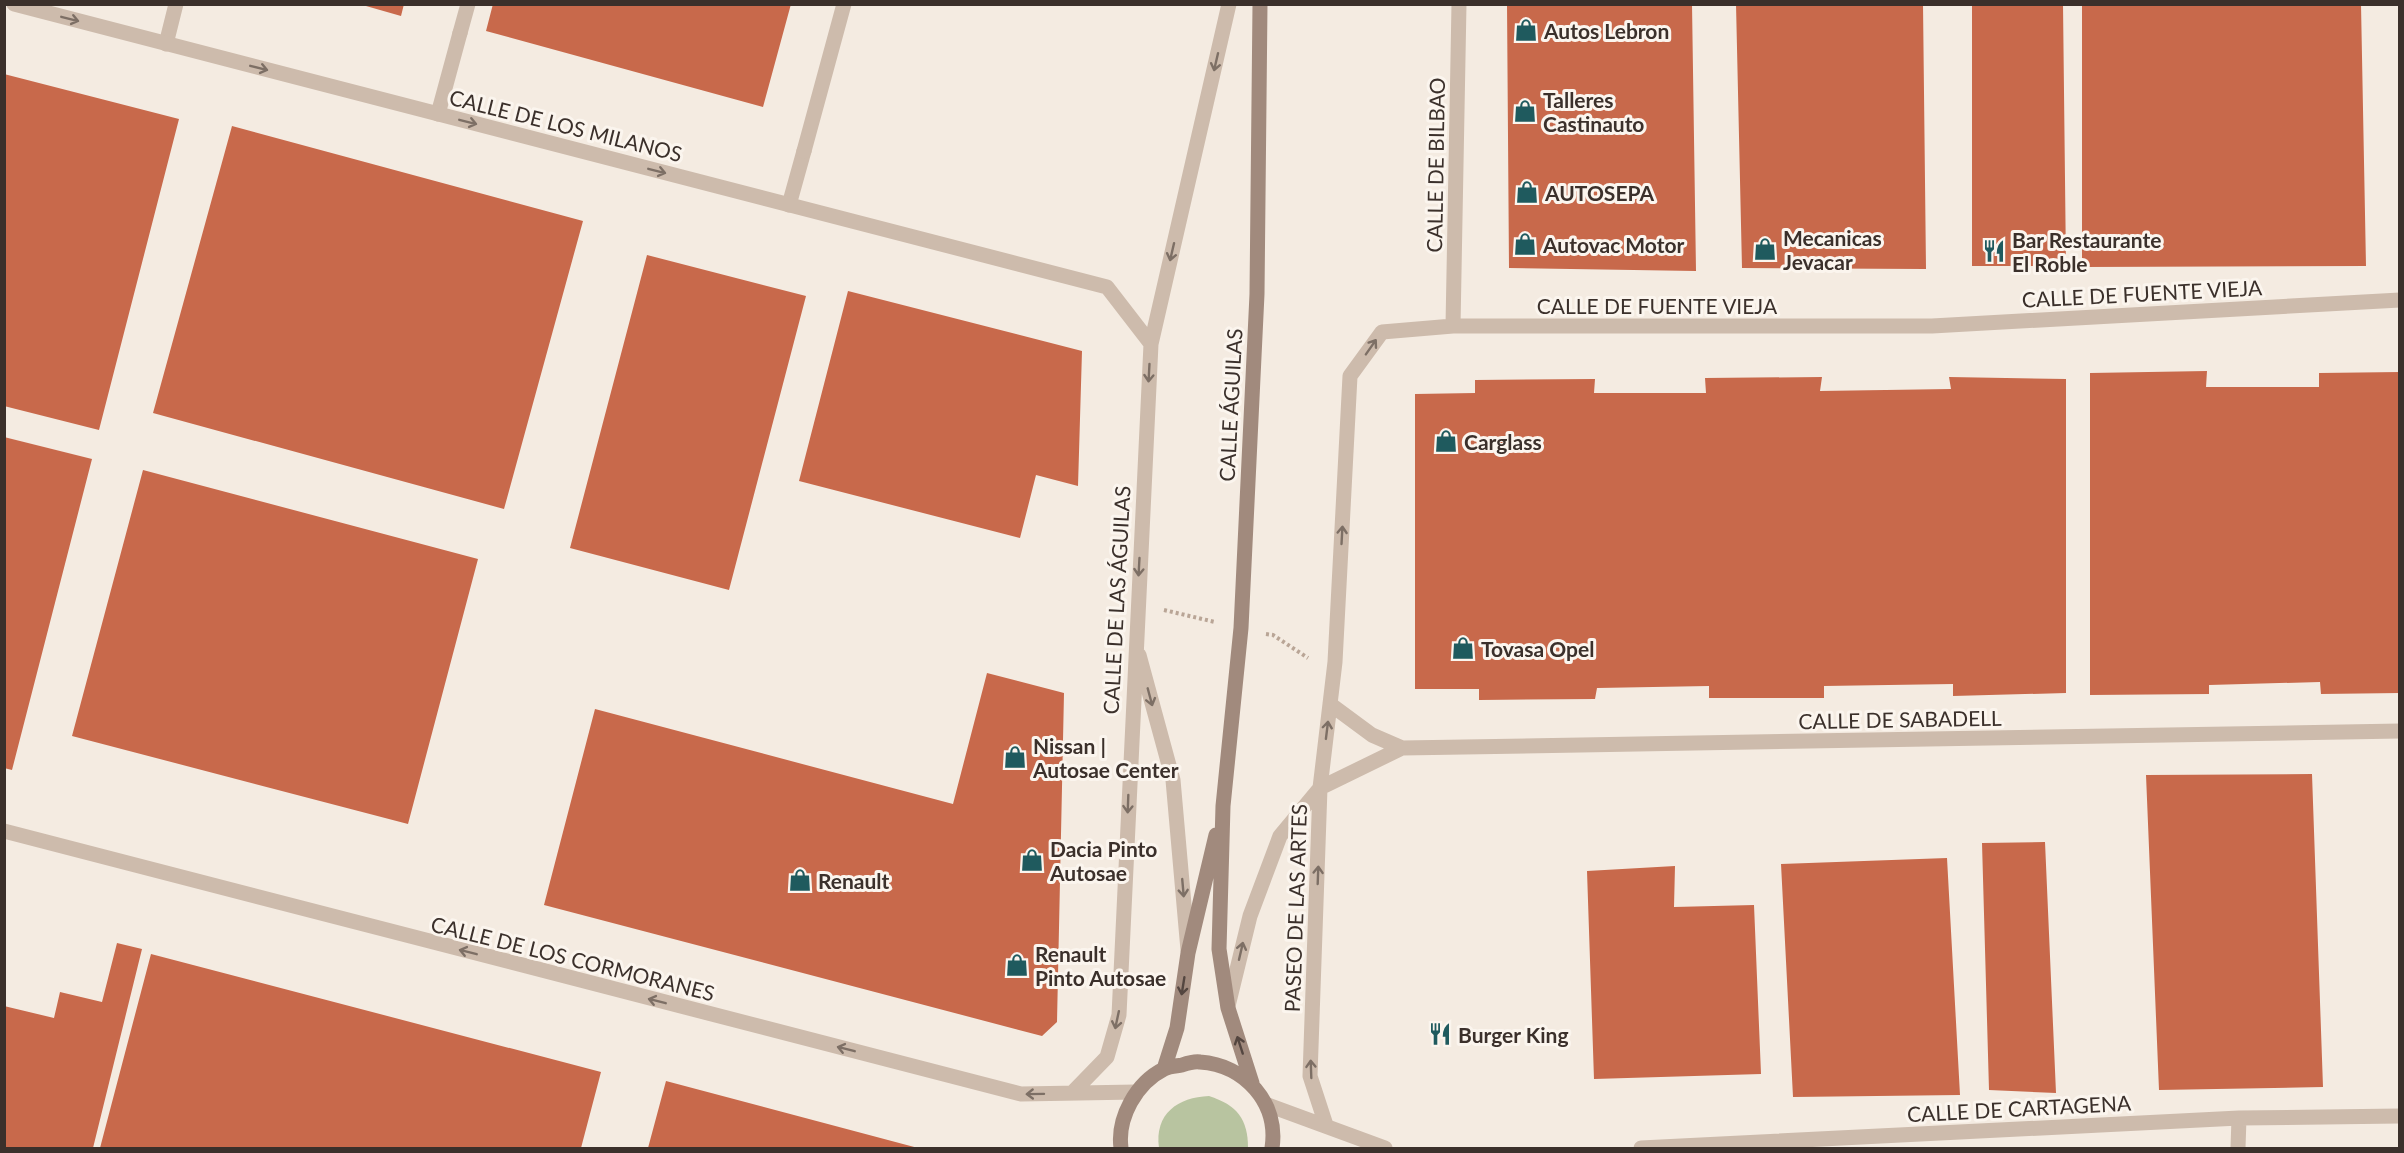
<svg xmlns="http://www.w3.org/2000/svg" width="2404" height="1153" font-family="Lato,sans-serif">
<style>
.green{fill:#b8c4a0}
.building{fill:#c8694b}
.lines{fill:none;stroke-linecap:round;stroke-linejoin:round}
.path{stroke:#b9a596;stroke-width:4;stroke-dasharray:3 3;stroke-linecap:butt}
.lane{stroke:#cdbbac;stroke-width:15}
.street{stroke:#cdbbac;stroke-width:15}
.secondary{stroke:#a18a7d;stroke-width:15}
.oneway{stroke:#7d6f65}
.oneway2{stroke:#544640}
.labels{text-anchor:middle;dominant-baseline:central;stroke-width:6;stroke-linejoin:round;paint-order:stroke}
.poi-label{font-size:21px;font-weight:bold;fill:#3b302b;stroke:#fbf5ee;text-anchor:start}
.street-label{font-size:21px;fill:#3b302b;stroke:#fbf5ee}
</style>
<rect width="100%" height="100%" fill="#f4ebe1"/>
<path class="green" d="M 1209,1096 C 1237,1105 1248,1119 1248,1148 L 1159,1148 C 1154,1114 1178,1097 1209,1096 Z"/>
<path class="building" d="M 359,4 L 404,4 L 401,16 Z
M 493,4 L 791,4 L 763,107 L 486,31 Z
M 1507,4 L 1692,4 L 1696,271 L 1509,268 Z
M 1736,4 L 1923,4 L 1926,269 L 1742,268 Z
M 1972,4 L 2063,4 L 2066,266 L 1972,266 Z
M 2082,4 L 2361,4 L 2366,266 L 2082,267 Z
M 4,74 L 179,119 L 99,430 L 4,406 Z
M 232,126 L 583,221 L 504,509 L 153,413 Z
M 647,255 L 806,296 L 729,590 L 570,548 Z
M 848,291 L 1082,351 L 1078,486 L 1036,475 L 1020,538 L 799,481 Z
M 2207,371 L 2206,387 L 2319,387 L 2319,373 L 2400,372 L 2400,693 L 2321,694 L 2320,682 L 2209,685 L 2209,694 L 2090,695 L 2090,373 Z
M 1822,377 L 1820,391 L 1951,389 L 1949,377 L 2066,379 L 2066,693 L 1953,696 L 1953,684 L 1824,686 L 1824,698 L 1709,698 L 1709,686 L 1597,688 L 1595,699 L 1479,700 L 1479,689 L 1415,689 L 1415,394 L 1475,393 L 1475,380 L 1595,379 L 1594,393 L 1706,393 L 1705,378 Z
M 4,437 L 92,459 L 12,770 L 4,768 Z
M 143,470 L 478,559 L 408,824 L 72,736 Z
M 987,673 L 1064,693 L 1057,1022 L 1042,1036 L 544,905 L 595,709 L 953,804 Z
M 2312,774 L 2323,1087 L 2159,1090 L 2146,775 Z
M 2045,842 L 2056,1093 L 1989,1090 L 1982,843 Z
M 1947,858 L 1960,1095 L 1793,1097 L 1781,864 Z
M 1675,866 L 1674,907 L 1754,905 L 1761,1074 L 1594,1079 L 1587,871 Z
M 117,943 L 142,949 L 93,1148 L 4,1148 L 4,1006 L 54,1018 L 60,992 L 102,1002 Z
M 151,954 L 601,1072 L 581,1148 L 100,1148 Z
M 666,1081 L 918,1148 L 648,1148 Z"/>
<g class="lines">
<path class="path" d="M 1164,610 L 1215,622
M 1266,634 L 1273,635 L 1308,658"/>
<path class="lane" d="M 166,44 L 176,4
M 438,114 L 460,33
M 789,205 L 804,151"/>
<path class="street" d="M 14,4 L 1107,287 L 1151,344 L 1119,1015 L 1107,1057 L 1072,1093
M 460,33 L 468,4
M 804,151 L 844,4
M 1453,326 L 1459,4
M 1151,344 L 1229,4
M 1139,655 L 1173,780 L 1188,950
M 1330,704 L 1372,735 L 1402,748
M 4,831 L 1021,1094 L 1136,1092
M 1228,1006 L 1250,916 L 1280,836 L 1320,788 L 1402,748 L 2400,731
M 1268,1105 L 1385,1148
M 1326,1125 L 1310,1076 L 1320,788 L 1335,662 L 1350,376 L 1382,332 L 1453,326 L 1932,326 L 2400,300
M 1641,1148 L 2239,1118 L 2400,1116
M 2238,1148 L 2239,1118"/>
<path class="secondary" d="M 1164,1069 L 1177,1028 L 1188,953 L 1216,835
M 1252,1083 L 1228,1008 L 1219,949 L 1223,806 L 1241,628 L 1257,294 L 1260,4
M 1121,1148 C 1117,1118 1136,1083 1164,1069 C 1169,1066 1177,1066 1182,1065 C 1188,1063 1194,1061 1200,1062 C 1245,1065 1279,1103 1272,1148"/>
</g>
<defs><path id="oneway-shaft" d="M-6 0H5M1.5-3L5.5 0L1.5 3" fill="none" stroke-width="1.6" stroke-linecap="round" stroke-linejoin="round" transform="scale(1.5)"/></defs>
<g class="oneway">
<use href="#oneway-shaft" transform="translate(70 19) rotate(14)"/>
<use href="#oneway-shaft" transform="translate(1216 62) rotate(103)"/>
<use href="#oneway-shaft" transform="translate(259 68) rotate(14)"/>
<use href="#oneway-shaft" transform="translate(468 122) rotate(14)"/>
<use href="#oneway-shaft" transform="translate(657 171) rotate(14)"/>
<use href="#oneway-shaft" transform="translate(1172 252) rotate(103)"/>
<use href="#oneway-shaft" transform="translate(1371 347) rotate(-55)"/>
<use href="#oneway-shaft" transform="translate(1149 373) rotate(93)"/>
<use href="#oneway-shaft" transform="translate(1342 535) rotate(-87)"/>
<use href="#oneway-shaft" transform="translate(1139 567) rotate(93)"/>
<use href="#oneway-shaft" transform="translate(1150 697) rotate(75)"/>
<use href="#oneway-shaft" transform="translate(1327 730) rotate(-83)"/>
<use href="#oneway-shaft" transform="translate(1128 804) rotate(92)"/>
<use href="#oneway-shaft" transform="translate(1318 875) rotate(-88)"/>
<use href="#oneway-shaft" transform="translate(1183 888) rotate(85)"/>
<use href="#oneway-shaft" transform="translate(1241 951) rotate(-77)"/>
<use href="#oneway-shaft" transform="translate(468 952) rotate(-166)"/>
<use href="#oneway-shaft" transform="translate(657 1001) rotate(-166)"/>
<use href="#oneway-shaft" transform="translate(1117 1020) rotate(102)"/>
<use href="#oneway-shaft" transform="translate(846 1049) rotate(-166)"/>
<use href="#oneway-shaft" transform="translate(1311 1069) rotate(-92)"/>
<use href="#oneway-shaft" transform="translate(1035 1094) rotate(179)"/>
</g>
<g class="oneway2">
<use href="#oneway-shaft" transform="translate(1183 986) rotate(99)"/>
<use href="#oneway-shaft" transform="translate(1240 1045) rotate(-108)"/>
</g>
<defs>
<g id="shop-bare" transform="scale(1.8)"><path d="M-5-2.5h2.3a2.7 3.5 0 0 1 5.4 0H5L5.5 6h-11ZM-1.5-2.5h3a1.5 2.3 0 0 0-3 0Z" fill="#1f5a5e" stroke="#fbf5ee" stroke-width="2.5" paint-order="stroke"/></g>
<g id="restaurant-bare" transform="scale(1.8)"><path d="M-5-6h1v4h1v-4h1v4h1v-4h1v5L-1.5 .5V6h-2V.5L-5-1ZM5-6V6H3V1.5H1.5Q1.5-4 5-6Z" fill="#1f5a5e" stroke="#fbf5ee" stroke-width="2.5" paint-order="stroke"/></g>
</defs>
<g fill-rule="evenodd">
<use href="#shop-bare" x="1526" y="30"/>
<use href="#shop-bare" x="1525" y="111"/>
<use href="#shop-bare" x="1527" y="192"/>
<use href="#shop-bare" x="1525" y="244"/>
<use href="#shop-bare" x="1765" y="249"/>
<use href="#restaurant-bare" x="1994" y="251"/>
<use href="#shop-bare" x="1446" y="441"/>
<use href="#shop-bare" x="1463" y="648"/>
<use href="#shop-bare" x="1015" y="757"/>
<use href="#shop-bare" x="1032" y="860"/>
<use href="#shop-bare" x="800" y="880"/>
<use href="#shop-bare" x="1017" y="965"/>
<use href="#restaurant-bare" x="1440" y="1034"/>
</g>
<g class="labels">
<g class="poi-label">
<text x="1544" y="30">Autos Lebron</text>
<text x="1543" y="99">Talleres<tspan x="1543" dy="24">Castinauto</tspan></text>
<text x="1545" y="192">AUTOSEPA</text>
<text x="1783" y="237">Mecanicas<tspan x="1783" dy="24">Jevacar</tspan></text>
<text x="2012" y="239">Bar Restaurante<tspan x="2012" dy="24">El Roble</tspan></text>
<text x="1543" y="244">Autovac Motor</text>
<text x="1464" y="441">Carglass</text>
<text x="1481" y="648">Tovasa Opel</text>
<text x="1033" y="745">Nissan |<tspan x="1033" dy="24">Autosae Center</tspan></text>
<text x="1050" y="848">Dacia Pinto<tspan x="1050" dy="24">Autosae</tspan></text>
<text x="818" y="880">Renault</text>
<text x="1035" y="953">Renault<tspan x="1035" dy="24">Pinto Autosae</tspan></text>
<text x="1458" y="1034">Burger King</text>
</g>
<g class="street-label">
<text transform="translate(566 125) rotate(14)">CALLE DE LOS MILANOS</text>
<text transform="translate(1435 165) rotate(-89)">CALLE DE BILBAO</text>
<text transform="translate(2142 293) rotate(-3)">CALLE DE FUENTE VIEJA</text>
<text x="1657" y="305">CALLE DE FUENTE VIEJA</text>
<text transform="translate(1230 405) rotate(-87)">CALLE ÁGUILAS</text>
<text transform="translate(1116 600) rotate(-87)">CALLE DE LAS ÁGUILAS</text>
<text transform="translate(1900 719) rotate(-1)">CALLE DE SABADELL</text>
<text transform="translate(1295 908) rotate(-88)">PASEO DE LAS ARTES</text>
<text transform="translate(573 958) rotate(14)">CALLE DE LOS CORMORANES</text>
<text transform="translate(2019 1108) rotate(-3)">CALLE DE CARTAGENA</text>
</g>
</g>
<rect width="2404" height="1153" fill="none" stroke="#3b302b" stroke-width="12"/>
</svg>
